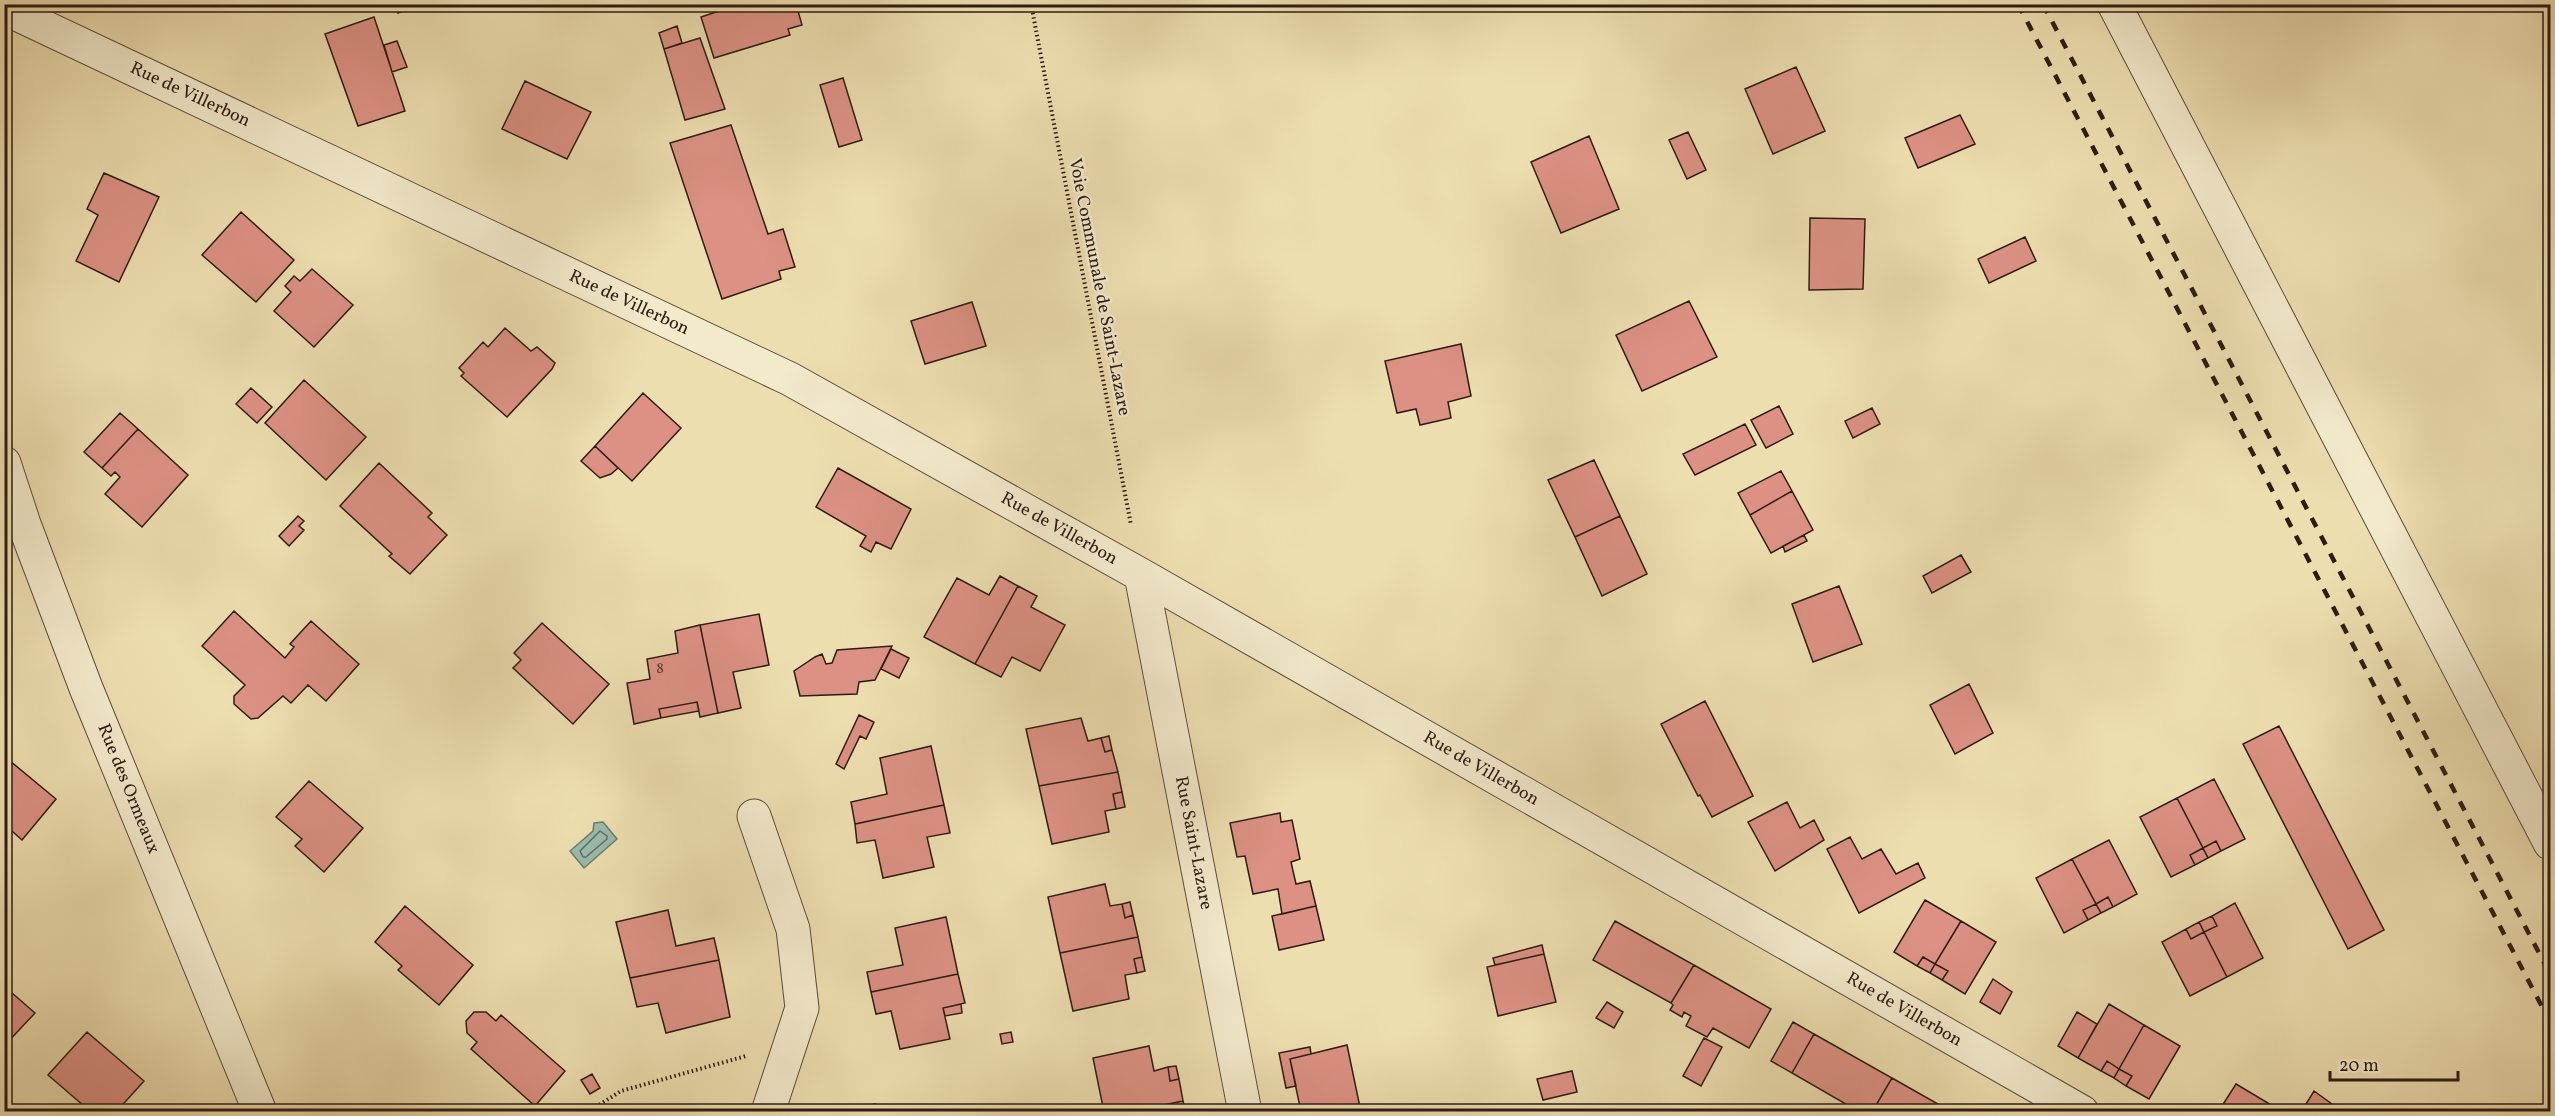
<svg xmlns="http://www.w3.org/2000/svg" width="2555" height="1116" font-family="Vollkorn,serif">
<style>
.water{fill:#99bcae;stroke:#6d7c70;stroke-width:1.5}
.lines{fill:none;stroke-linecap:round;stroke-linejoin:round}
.shore{stroke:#626c61;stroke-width:1.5}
.building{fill:#dc9184;stroke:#2c1c14;stroke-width:1.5}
.street-casing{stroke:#5c4c3b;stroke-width:35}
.path{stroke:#2c1c14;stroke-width:4;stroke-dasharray:1.5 3;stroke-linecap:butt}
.street{stroke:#f3eacc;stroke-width:33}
.rail{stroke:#2c1c14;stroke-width:4.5;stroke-dasharray:10 10;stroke-linecap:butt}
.labels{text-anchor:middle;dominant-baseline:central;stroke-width:5;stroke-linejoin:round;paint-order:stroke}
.number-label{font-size:15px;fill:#583930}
.street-label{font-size:18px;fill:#2c1c14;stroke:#f3eacc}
</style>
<rect width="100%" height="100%" fill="#eddeb0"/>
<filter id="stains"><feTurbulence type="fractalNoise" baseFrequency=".00333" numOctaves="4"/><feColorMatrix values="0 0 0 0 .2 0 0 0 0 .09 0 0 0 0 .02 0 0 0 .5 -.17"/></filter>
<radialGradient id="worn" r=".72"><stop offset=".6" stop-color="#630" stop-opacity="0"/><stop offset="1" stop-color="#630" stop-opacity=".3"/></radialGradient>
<path class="water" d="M 603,822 L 617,839 L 584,868 L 570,851 L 593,831 L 594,823 Z"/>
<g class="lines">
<path class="shore" d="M 600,831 L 607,836 L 607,839 L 586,857 L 583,857 L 580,851 Z"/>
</g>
<path class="building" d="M 395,4 L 419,4 L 419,5 L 398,13 Z
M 740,4 L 796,4 L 802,25 L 788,29 L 790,35 L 714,58 L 701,17 Z
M 374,17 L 405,111 L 358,126 L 325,34 Z
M 677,26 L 682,43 L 664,49 L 659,33 Z
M 700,38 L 725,109 L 685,120 L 664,49 Z
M 397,41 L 407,67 L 392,72 L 384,45 Z
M 1796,67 L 1825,131 L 1773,154 L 1745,89 Z
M 843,78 L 862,140 L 839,147 L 820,85 Z
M 525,81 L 591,112 L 567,159 L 502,129 Z
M 1960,115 L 1975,144 L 1918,168 L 1905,138 Z
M 731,125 L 768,234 L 783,229 L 795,267 L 779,271 L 781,279 L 722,299 L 670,143 Z
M 1688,132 L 1706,170 L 1687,179 L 1669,140 Z
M 1589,136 L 1619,209 L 1561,233 L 1531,162 Z
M 104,173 L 159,197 L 119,282 L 76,261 L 98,215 L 87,209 Z
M 241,212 L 294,260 L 256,302 L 202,255 Z
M 1810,218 L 1865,219 L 1863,289 L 1809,290 Z
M 2025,237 L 2036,261 L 1989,283 L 1978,259 Z
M 312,269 L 353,305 L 314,347 L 274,311 L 291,292 L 285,286 L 294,276 L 300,281 Z
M 1689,301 L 1717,357 L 1642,391 L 1616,335 Z
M 972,302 L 986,346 L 925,364 L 911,321 Z
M 505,328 L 531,351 L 537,347 L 555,363 L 552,369 L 507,417 L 461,376 L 464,373 L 459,368 L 483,342 L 488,347 Z
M 1461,344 L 1471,396 L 1448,402 L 1451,418 L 1420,425 L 1416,409 L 1397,413 L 1385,361 Z
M 304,380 L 366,437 L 326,480 L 265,423 Z
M 251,388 L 272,407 L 257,423 L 236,404 Z
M 643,393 L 681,428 L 632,481 L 595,446 Z
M 1779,406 L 1793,434 L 1766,448 L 1751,420 Z
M 1872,408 L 1880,424 L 1853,438 L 1845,421 Z
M 120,413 L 138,429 L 102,468 L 84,452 Z
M 1745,424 L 1756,445 L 1695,475 L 1683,454 Z
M 138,429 L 188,475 L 142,527 L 105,494 L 120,477 L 115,472 L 111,476 L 102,468 Z
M 595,446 L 618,468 L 611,474 L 600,478 L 581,461 Z
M 1594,460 L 1620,516 L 1575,537 L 1548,480 Z
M 379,463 L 432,513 L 428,517 L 447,535 L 410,574 L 389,556 L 392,554 L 340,506 Z
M 838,468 L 911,509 L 891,549 L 876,542 L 871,552 L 860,546 L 866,536 L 816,507 Z
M 1781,471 L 1792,491 L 1750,515 L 1738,493 Z
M 1792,491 L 1813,530 L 1771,553 L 1750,515 Z
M 298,516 L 304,521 L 299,526 L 304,530 L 289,546 L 279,536 Z
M 1620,516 L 1647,574 L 1602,596 L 1575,537 Z
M 1804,535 L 1807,541 L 1785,552 L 1783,546 Z
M 1961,555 L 1971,572 L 1932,593 L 1923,576 Z
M 1000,576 L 1018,586 L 975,664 L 924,637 L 957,578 L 989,595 Z
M 1018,586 L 1037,596 L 1031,607 L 1065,625 L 1040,671 L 1012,657 L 1001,677 L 975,664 Z
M 1839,586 L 1862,644 L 1813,662 L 1792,604 Z
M 234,611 L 285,658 L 294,647 L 290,644 L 311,621 L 359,664 L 326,701 L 308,685 L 291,703 L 283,696 L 258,718 L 251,719 L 234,704 L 234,696 L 245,685 L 202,646 Z
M 759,614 L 769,665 L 733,672 L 741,708 L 718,713 L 700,625 Z
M 542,623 L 609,684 L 573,724 L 513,668 L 521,660 L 514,653 Z
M 700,625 L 718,713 L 700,717 L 697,702 L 659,709 L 661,718 L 634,724 L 627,683 L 650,679 L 647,659 L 678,653 L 675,631 Z
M 892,646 L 875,680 L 859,682 L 857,694 L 800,696 L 794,671 L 815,657 L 822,654 L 826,664 L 832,663 L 837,650 Z
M 891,649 L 909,658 L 899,678 L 881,669 Z
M 1969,684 L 1993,733 L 1955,754 L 1930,705 Z
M 1705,701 L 1753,796 L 1712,817 L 1700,795 L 1698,796 L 1661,724 Z
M 697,702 L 699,711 L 661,718 L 659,709 Z
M 859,715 L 874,722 L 866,739 L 860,736 L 844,769 L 836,764 Z
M 1081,718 L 1088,741 L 1101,738 L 1105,752 L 1112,750 L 1118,772 L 1039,786 L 1026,729 Z
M 2279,726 L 2384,930 L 2348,949 L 2243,744 Z
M 1109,736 L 1112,750 L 1105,752 L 1101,738 Z
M 931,746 L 944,805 L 855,824 L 851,802 L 887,794 L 880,758 Z
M 4,756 L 56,799 L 22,840 L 4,824 Z
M 1118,772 L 1122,792 L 1113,794 L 1116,809 L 1105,811 L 1109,832 L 1052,844 L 1039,786 Z
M 2214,779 L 2245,839 L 2221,851 L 2216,841 L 2203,848 L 2177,798 Z
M 309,781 L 363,828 L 324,872 L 295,846 L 302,839 L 276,817 Z
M 1122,792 L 1125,807 L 1116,809 L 1113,794 Z
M 2177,798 L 2203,848 L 2190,855 L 2195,865 L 2171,877 L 2140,817 Z
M 1787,802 L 1800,828 L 1814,820 L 1824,840 L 1775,871 L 1748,822 Z
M 944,805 L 950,833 L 927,837 L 934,867 L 883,878 L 875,840 L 857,843 L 855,824 Z
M 1280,813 L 1281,822 L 1292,820 L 1300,859 L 1291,862 L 1296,884 L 1310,881 L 1316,906 L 1282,914 L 1278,889 L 1253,894 L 1245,856 L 1237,857 L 1230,823 Z
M 1850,837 L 1862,859 L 1881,849 L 1896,874 L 1918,863 L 1925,878 L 1859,913 L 1827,849 Z
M 2109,840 L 2137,894 L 2113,907 L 2108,897 L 2096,904 L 2072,859 Z
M 2216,841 L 2221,851 L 2208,858 L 2203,848 Z
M 2203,848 L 2208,858 L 2195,865 L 2190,855 Z
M 2072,859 L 2096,904 L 2083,910 L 2088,920 L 2064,933 L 2036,878 Z
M 1105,884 L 1110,906 L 1122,904 L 1125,918 L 1133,915 L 1138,937 L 1060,953 L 1048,897 Z
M 2108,897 L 2113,907 L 2101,913 L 2096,904 Z
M 1925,900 L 1961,921 L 1935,964 L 1923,957 L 1917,966 L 1894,952 Z
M 1130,902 L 1133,915 L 1125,918 L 1122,904 Z
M 2235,903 L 2263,958 L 2227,977 L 2204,932 L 2217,926 L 2212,916 Z
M 2096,904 L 2101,913 L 2088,920 L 2083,910 Z
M 405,906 L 473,965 L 439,1005 L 398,970 L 402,966 L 375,942 Z
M 1316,906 L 1324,940 L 1279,950 L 1272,916 Z
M 668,910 L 676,946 L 714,938 L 719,960 L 630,978 L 616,922 Z
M 2212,916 L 2217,926 L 2204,932 L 2199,922 Z
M 946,917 L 958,974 L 871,992 L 867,972 L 903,965 L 895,928 Z
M 1615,921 L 1694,965 L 1671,1003 L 1593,960 Z
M 1961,921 L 1996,942 L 1965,994 L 1942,980 L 1948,971 L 1935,964 Z
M 2199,922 L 2204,932 L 2191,939 L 2186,929 Z
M 2186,929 L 2191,939 L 2204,932 L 2227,977 L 2190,996 L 2162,942 Z
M 1138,937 L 1142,957 L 1134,959 L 1137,973 L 1125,975 L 1129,999 L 1073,1011 L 1060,953 Z
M 1542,945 L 1544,954 L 1495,965 L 1493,958 Z
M 1544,954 L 1556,1002 L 1498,1016 L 1487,967 Z
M 1142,957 L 1145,971 L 1137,973 L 1134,959 Z
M 1923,957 L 1935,964 L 1930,973 L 1917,966 Z
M 719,960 L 730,1017 L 666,1033 L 658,1003 L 637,1007 L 630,978 Z
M 1935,964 L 1948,971 L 1942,980 L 1930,973 Z
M 1694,965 L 1771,1009 L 1749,1048 L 1713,1028 L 1707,1037 L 1686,1026 L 1691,1016 L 1684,1012 L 1682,1017 L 1670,1010 L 1673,1005 L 1671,1003 Z
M 958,974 L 965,1003 L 943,1008 L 950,1039 L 900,1049 L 891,1011 L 876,1014 L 871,992 Z
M 1993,979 L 2012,992 L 2000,1014 L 1980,1002 Z
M 4,986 L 35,1013 L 4,1046 Z
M 1607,1002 L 1623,1012 L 1614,1028 L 1596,1018 Z
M 961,1004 L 962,1013 L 945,1016 L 943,1008 Z
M 2109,1004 L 2144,1025 L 2119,1069 L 2107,1061 L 2101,1071 L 2078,1058 Z
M 474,1012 L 486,1012 L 496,1021 L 501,1015 L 565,1071 L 535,1106 L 471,1049 L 477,1042 L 467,1033 L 466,1021 Z
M 2077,1012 L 2097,1024 L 2078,1058 L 2058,1046 Z
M 1793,1022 L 1814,1034 L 1792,1073 L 1771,1061 Z
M 2144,1025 L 2180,1046 L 2149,1099 L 2126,1086 L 2132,1076 L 2119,1069 Z
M 87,1032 L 144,1081 L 116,1112 L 91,1112 L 48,1075 Z
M 1011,1032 L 1013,1042 L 1002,1044 L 1000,1034 Z
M 1814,1034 L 1892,1078 L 1872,1112 L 1848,1112 L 1851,1107 L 1792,1073 Z
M 1704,1038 L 1722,1047 L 1701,1086 L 1683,1076 Z
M 1347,1045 L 1361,1112 L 1301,1112 L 1290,1059 Z
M 1149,1046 L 1154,1071 L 1168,1067 L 1170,1081 L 1179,1079 L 1183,1101 L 1131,1112 L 1104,1112 L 1093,1058 Z
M 1310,1047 L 1311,1054 L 1290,1059 L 1296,1086 L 1286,1088 L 1279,1053 Z
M 2107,1061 L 2119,1069 L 2114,1078 L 2101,1071 Z
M 1176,1066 L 1179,1079 L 1170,1081 L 1168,1067 Z
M 2119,1069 L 2132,1076 L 2126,1086 L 2114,1078 Z
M 1572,1071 L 1577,1092 L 1543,1100 L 1537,1079 Z
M 592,1074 L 600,1088 L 590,1094 L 581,1080 Z
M 1892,1078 L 1952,1112 L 1872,1112 Z
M 2236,1084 L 2283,1112 L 2225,1112 L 2220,1109 Z
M 2314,1091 L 2343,1112 L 2301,1112 Z
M 1183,1101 L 1186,1112 L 1131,1112 Z
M 875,1104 L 876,1112 L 840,1112 Z
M 691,1105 L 692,1112 L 662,1112 Z"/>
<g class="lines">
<g class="street-casing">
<path id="street" d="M 2114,4 L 2550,843
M 4,8 L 790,379 L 1141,575 L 2082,1112
M 4,463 L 24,524 L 86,688 L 260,1112
M 1141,575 L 1245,1112
M 754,816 L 793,929 L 802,1008 L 768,1112"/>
</g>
<path class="path" d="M 1031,4 L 1131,525
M 588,1112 L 621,1091 L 746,1056"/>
<use href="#street" class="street"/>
<path class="rail" d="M 2018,4 L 2550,1022
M 2043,4 L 2550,974"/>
</g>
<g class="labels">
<g class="number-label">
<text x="660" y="669">8</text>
</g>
<g class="street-label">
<text transform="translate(190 95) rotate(25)">Rue de Villerbon</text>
<text transform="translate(1099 287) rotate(79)">Voie Communale de Saint-Lazare</text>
<text transform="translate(629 303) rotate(25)">Rue de Villerbon</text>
<text transform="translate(1059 529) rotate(29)">Rue de Villerbon</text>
<text transform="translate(1481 769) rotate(30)">Rue de Villerbon</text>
<text transform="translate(128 789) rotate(68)">Rue des Ormeaux</text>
<text transform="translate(1193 843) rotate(79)">Rue Saint-Lazare</text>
<text transform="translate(1904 1010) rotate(30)">Rue de Villerbon</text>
</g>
</g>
<rect width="2555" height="1116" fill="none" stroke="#eddeb0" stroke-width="24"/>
<rect x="6" y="6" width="2543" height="1104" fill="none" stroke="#2c1c14" stroke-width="3"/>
<rect x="12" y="12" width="2531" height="1092" fill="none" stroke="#2c1c14" stroke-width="1.5"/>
<path d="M2330 1071v9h128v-9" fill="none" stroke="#2c1c14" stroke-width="3"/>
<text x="2339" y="1071" font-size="18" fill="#2c1c14" stroke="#f3eacc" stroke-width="4.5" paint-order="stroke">20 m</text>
<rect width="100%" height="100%" filter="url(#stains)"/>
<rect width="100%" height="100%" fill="url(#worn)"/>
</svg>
